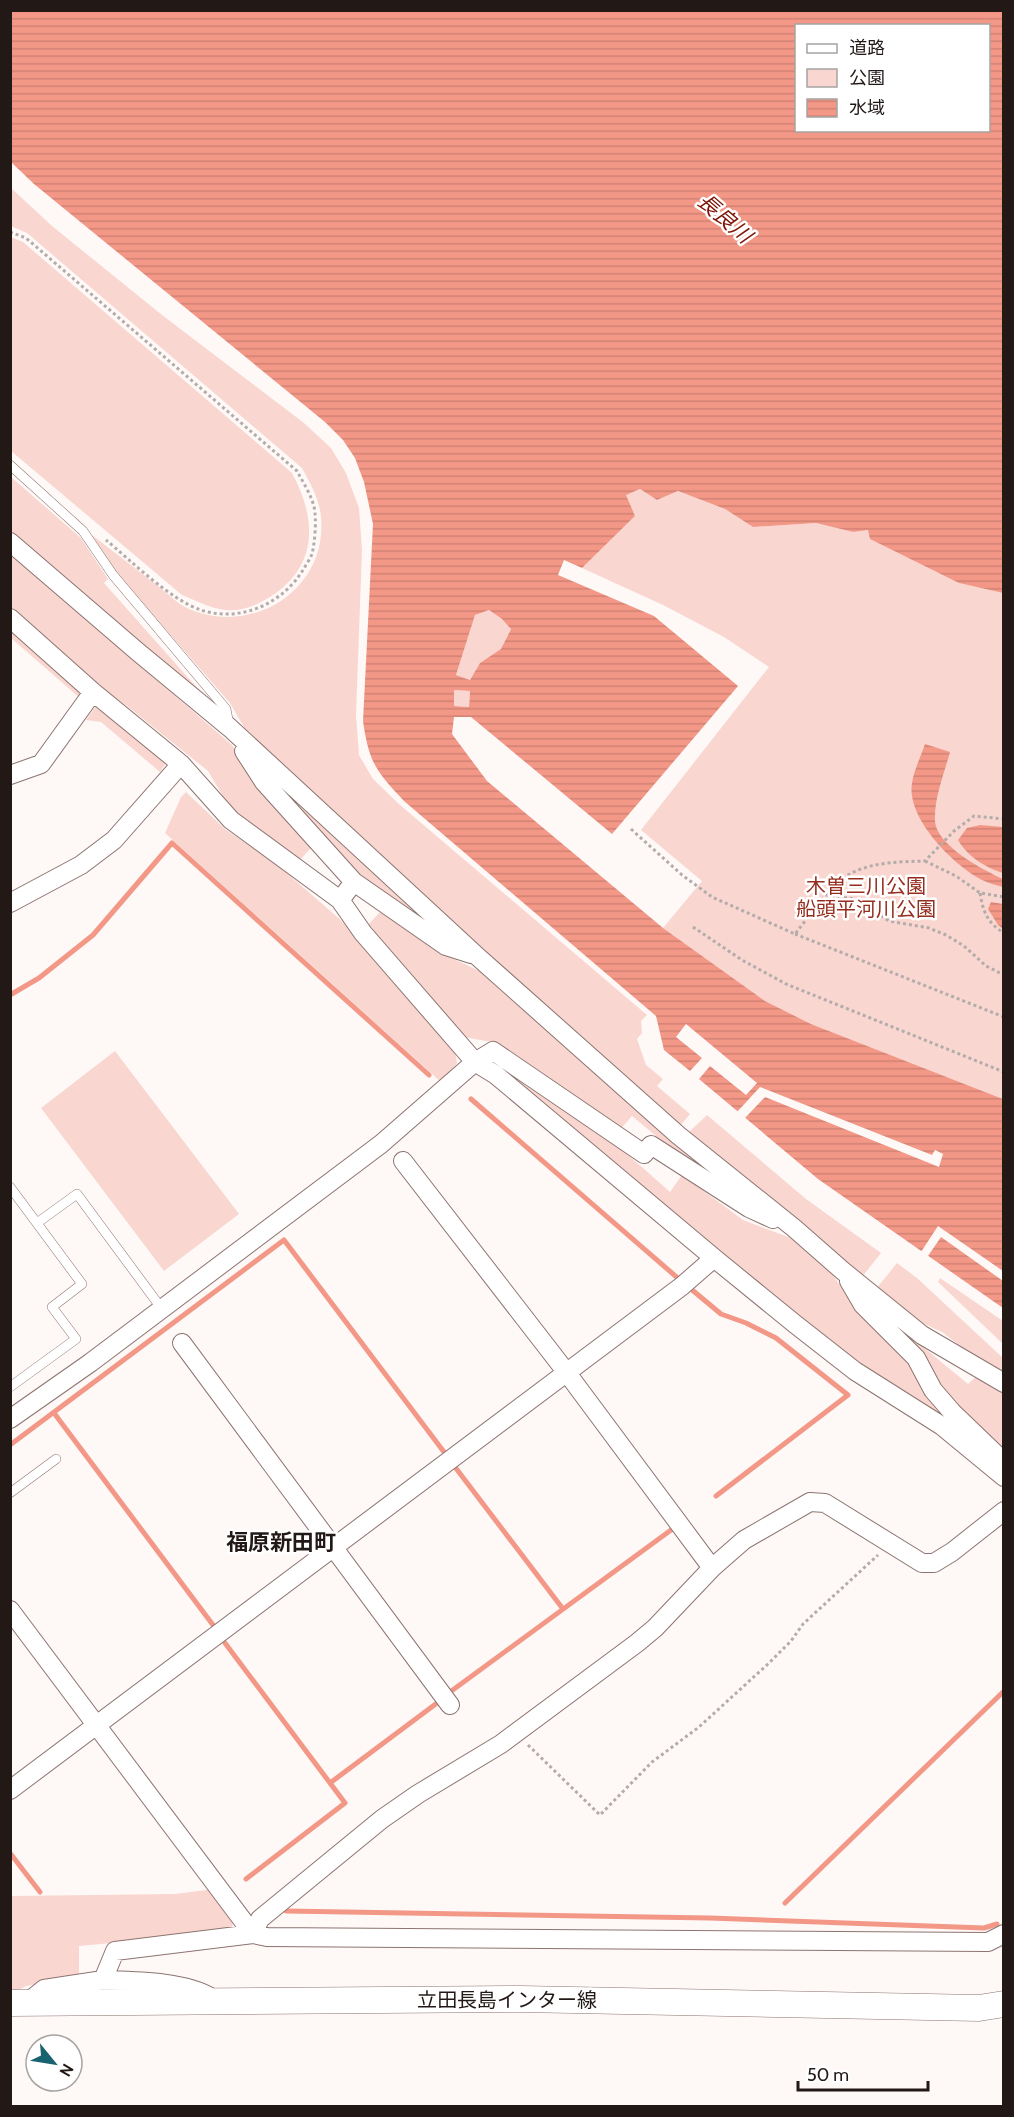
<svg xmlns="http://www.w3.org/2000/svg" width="1014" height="2117" font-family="Cabin,'Noto Sans JP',sans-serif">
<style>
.green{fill:#f9d7d0}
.water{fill:url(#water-rules);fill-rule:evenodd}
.pier{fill:#fef8f7}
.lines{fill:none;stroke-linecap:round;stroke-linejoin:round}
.stream{stroke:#f39887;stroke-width:5}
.lane-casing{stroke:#8c7470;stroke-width:10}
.street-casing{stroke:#8c7470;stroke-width:20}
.secondary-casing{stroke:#8c7470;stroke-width:27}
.path{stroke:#b3acaa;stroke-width:3;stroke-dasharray:3 3;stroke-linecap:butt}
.lane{stroke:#fff;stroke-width:9}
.street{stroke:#fff;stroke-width:18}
.secondary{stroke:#fff;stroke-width:26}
.labels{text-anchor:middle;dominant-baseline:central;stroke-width:5;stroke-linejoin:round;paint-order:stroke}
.park-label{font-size:20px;fill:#962d1e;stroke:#fff}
.street-label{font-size:20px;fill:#221917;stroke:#fff}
.water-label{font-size:21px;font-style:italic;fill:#7e1204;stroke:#fff}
.quarter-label{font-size:22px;font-weight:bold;fill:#221917;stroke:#fff}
</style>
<defs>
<pattern id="water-rules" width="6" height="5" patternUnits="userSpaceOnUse" patternTransform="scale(1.5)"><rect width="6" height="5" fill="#f39887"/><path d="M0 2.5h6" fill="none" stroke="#d08274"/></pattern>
</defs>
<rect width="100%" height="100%" fill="#fef8f7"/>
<path class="green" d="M 10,187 L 52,226 L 162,315 L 304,423 L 331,448 L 346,473 L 359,508 L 362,550 L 356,715 L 359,755 L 373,779 L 400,805 L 647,1015 L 641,1021 L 642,1033 L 637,1039 L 646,1065 L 663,1079 L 657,1086 L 690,1114 L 681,1125 L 504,969 L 249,736 L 230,703 L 118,575 L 92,535 C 114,552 136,569 158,586 C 167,593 177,603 187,608 C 255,639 333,585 320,510 C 317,495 309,481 302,468 L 27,233 L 11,226 Z
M 11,237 L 23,242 L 292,473 C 316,517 319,564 273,595 C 260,604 242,612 225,610 C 210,608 196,601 182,595 L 11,451 Z
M 11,477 L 81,538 L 108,579 L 104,583 L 207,699 L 135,640 L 11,531 Z
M 640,489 L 657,500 L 678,491 L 725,509 L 753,527 L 816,523 L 853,532 L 868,530 L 959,583 L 1003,593 L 1003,1099 L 811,1024 L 765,1001 L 663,928 L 702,881 L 641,830 L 769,667 L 724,637 L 663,605 L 582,568 L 635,516 L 625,495 Z
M 11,554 L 232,745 L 259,787 L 313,846 L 297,863 L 236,818 L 208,771 L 127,706 L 101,689 L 11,610 Z
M 489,610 L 502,619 L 511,628 L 501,650 L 480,663 L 470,680 L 456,675 L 475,614 Z
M 11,623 L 83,688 L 81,699 L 11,638 Z
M 454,690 L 470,691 L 469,707 L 454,706 Z
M 95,707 L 113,719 L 166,763 L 160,772 L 101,722 L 86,720 Z
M 270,777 L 443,935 L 404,913 L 357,872 Z
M 186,792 L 225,829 L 281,868 L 359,936 L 455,1051 L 457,1063 L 442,1083 L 165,833 L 181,797 Z
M 381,911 L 443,954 L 486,974 L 743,1198 L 697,1170 L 632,1116 L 618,1132 L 492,1042 L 463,1037 L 367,926 Z
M 115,1051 L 239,1214 L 164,1271 L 41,1108 Z
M 489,1060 C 555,1090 615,1143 670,1192 L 682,1175 L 743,1220 L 791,1238 L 831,1272 L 854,1307 L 911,1364 L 965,1436 L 798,1319 Z
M 707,1115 L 806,1199 L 881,1253 L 862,1277 L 689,1132 Z
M 897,1263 L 917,1278 L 1003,1358 L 1003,1375 L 984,1364 L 942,1332 L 909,1317 L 876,1289 Z
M 940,1278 L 1003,1321 L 1003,1344 L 938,1282 Z
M 872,1305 L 968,1384 L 979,1374 L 1003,1389 L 1003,1456 L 950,1406 Z
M 214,1889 C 224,1902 239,1916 230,1932 L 79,1946 L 79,1978 L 26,1986 L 11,1994 L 11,1896 L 175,1894 Z"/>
<path class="water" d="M 10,11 L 1003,11 L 1003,593 L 959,583 L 870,539 L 868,530 L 853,532 L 816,523 L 753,527 L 725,509 L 678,491 L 657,500 L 640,489 L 626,495 L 635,516 L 582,568 L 564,560 L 558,575 L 654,616 L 738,686 L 612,834 L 471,717 L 454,717 L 452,734 L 487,781 L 663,928 L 765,1001 L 811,1024 L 1003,1099 L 1003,1308 L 818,1179 L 699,1079 L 710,1066 L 746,1095 L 757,1083 L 686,1024 L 676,1037 L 702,1058 L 690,1071 L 664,1050 L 656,1016 L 404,801 C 376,771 369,763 363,721 L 373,524 L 364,482 L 355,458 L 343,440 L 325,422 L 34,184 L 11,162 ZM 796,26 L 988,26 L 988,130 L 796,130 ZM 489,610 L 502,619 L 511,629 L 501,649 L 480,663 L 470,680 L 456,675 L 475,615 ZM 454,690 L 470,691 L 469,707 L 454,706 Z
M 925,744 L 950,752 C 944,774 934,798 935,821 C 936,845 983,870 1003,879 L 1003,887 C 996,885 988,883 982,880 C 953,865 906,818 912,783 C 914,770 921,756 925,744 Z
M 980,825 L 1003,827 L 1003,873 C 986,868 967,856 958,840 L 967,828 Z
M 991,902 L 1003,904 L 1003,929 L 998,925 L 988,909 Z"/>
<path class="pier" d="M 760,1087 L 932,1155 L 935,1150 L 943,1154 L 939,1167 L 765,1097 L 745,1118 L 737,1112 Z
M 938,1226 L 1003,1271 L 1003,1281 L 941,1237 L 928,1256 L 921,1252 Z"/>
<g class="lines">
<path class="stream" d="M 10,995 L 39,978 L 93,935 L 172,843 L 429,1075
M 471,1099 L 680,1280
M 691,1289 L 721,1314 L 746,1323 L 776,1338 L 848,1395 L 716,1496
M 54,1413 L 213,1625
M 10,1445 L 284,1240 L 444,1452
M 455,1467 L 563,1609
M 225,1643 L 345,1803 L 246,1879
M 450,1692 L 671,1530
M 330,1783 L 437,1703
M 10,1853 L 40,1892
M 785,1903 L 1004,1691
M 286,1911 L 710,1918 L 984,1928 L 997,1924"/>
<g class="lane-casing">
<path id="lane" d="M 10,465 L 83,531 L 113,575 L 226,709 L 229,725
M 10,1187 L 82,1284 L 52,1307 L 76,1339 L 10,1387
M 37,1223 L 77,1194 L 162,1309
M 10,1493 L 56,1459"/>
</g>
<g class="street-casing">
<path id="street" d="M 10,542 L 138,652 L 230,728 L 478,957 L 678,1135 L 794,1228 L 843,1271 L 922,1335 L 1004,1383
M 10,618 L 93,692 L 181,764 L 231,820 L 340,900
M 244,751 L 264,782 L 354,882
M 10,775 L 41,764 L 93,692
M 10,903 L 81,865 L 114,840 L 181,764
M 403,1161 L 567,1373 L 712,1568
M 773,1219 L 749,1208 L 651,1145 L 644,1154 L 493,1051 L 475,1062 L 496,1075 L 714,1258 L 795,1324 L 855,1371 L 942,1426 L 1004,1477
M 849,1281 L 863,1305 L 916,1358 L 933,1390 L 952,1412 L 1004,1462
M 182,1343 L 450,1705
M 10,1419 L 90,1363 L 381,1144 L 475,1062 L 363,933 L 340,900 L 354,882 L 446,946 L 471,954
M 10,1610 L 253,1934
M 10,1790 L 682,1286 L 714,1258
M 253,1934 L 260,1919 L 382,1819 L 418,1794 L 501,1744 L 637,1643 L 655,1628 L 712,1568 L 744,1540 L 810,1502 L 825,1503 L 922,1563 L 934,1563 L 952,1552 L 1004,1511
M 103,1980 C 135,1981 186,1981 212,1998
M 28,2002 L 44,1989 L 103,1980 L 115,1951 L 253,1934 L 267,1937 L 988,1942 L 1004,1934"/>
</g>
<g class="secondary-casing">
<path id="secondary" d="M 10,2003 L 521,1999 L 979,2008 L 1004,2004"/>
</g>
<path class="path" d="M 10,232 L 26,238 L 297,471 C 304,484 314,499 315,513 C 316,526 315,541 312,554 C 310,559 306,565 303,570 C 282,604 240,623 201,610 C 172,601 130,560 106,540
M 631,829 L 682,875 L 712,897 L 795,934 C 807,919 819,901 833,887 C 856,862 893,862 925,861 L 954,831 L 974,816 L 1004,819
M 925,861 L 956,876 L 980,893 L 1004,897
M 980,893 C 983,911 987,923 1004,933
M 826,895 L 855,899 L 889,921 L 929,928 L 946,935 L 964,946 L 986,966 L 1004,975
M 693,927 L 742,960 L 786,984 L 1004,1072
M 795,934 L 1004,1017
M 528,1745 L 600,1815 L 652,1762 L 699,1727 L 769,1663 L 791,1641 L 803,1624 L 878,1555"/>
<use href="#lane" class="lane"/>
<use href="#street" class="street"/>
<use href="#secondary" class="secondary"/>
</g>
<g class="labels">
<g class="park-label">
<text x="866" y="886">木曽三川公園<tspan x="866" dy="23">船頭平河川公園</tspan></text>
</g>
<g class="street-label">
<text x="507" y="2000">立田長島インター線</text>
</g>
<g class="water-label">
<text transform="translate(725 218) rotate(41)">長良川</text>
</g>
<g class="quarter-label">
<text x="281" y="1542">福原新田町</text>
</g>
</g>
<rect width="1014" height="2117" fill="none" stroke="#221917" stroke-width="24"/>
<rect x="795" y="24" width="195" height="108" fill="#ffffff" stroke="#a7a3a2" stroke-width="1.5"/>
<rect x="807" y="44" width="30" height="9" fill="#ffffff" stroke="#a7a3a2" stroke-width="1.5"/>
<text x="849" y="54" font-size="18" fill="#221917">道路</text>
<rect x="807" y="69" width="30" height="18" fill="#f9d7d0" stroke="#a7a3a2" stroke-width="1.5"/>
<text x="849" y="84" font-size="18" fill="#221917">公園</text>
<rect x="807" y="99" width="30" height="18" fill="url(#water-rules)" stroke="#a7a3a2" stroke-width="1.5"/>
<text x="849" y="114" font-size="18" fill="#221917">水域</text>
<g transform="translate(54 2063) rotate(120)"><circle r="28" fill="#ffffff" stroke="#a7a3a2" stroke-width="1.5"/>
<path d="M0-4.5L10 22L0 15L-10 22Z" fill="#18636f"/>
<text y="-9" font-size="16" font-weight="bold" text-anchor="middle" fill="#221917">N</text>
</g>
<path d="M798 2081v9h130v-9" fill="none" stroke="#221917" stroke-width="3"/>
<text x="807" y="2081" font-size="18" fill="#221917" stroke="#ffffff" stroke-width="4.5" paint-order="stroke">50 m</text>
</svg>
